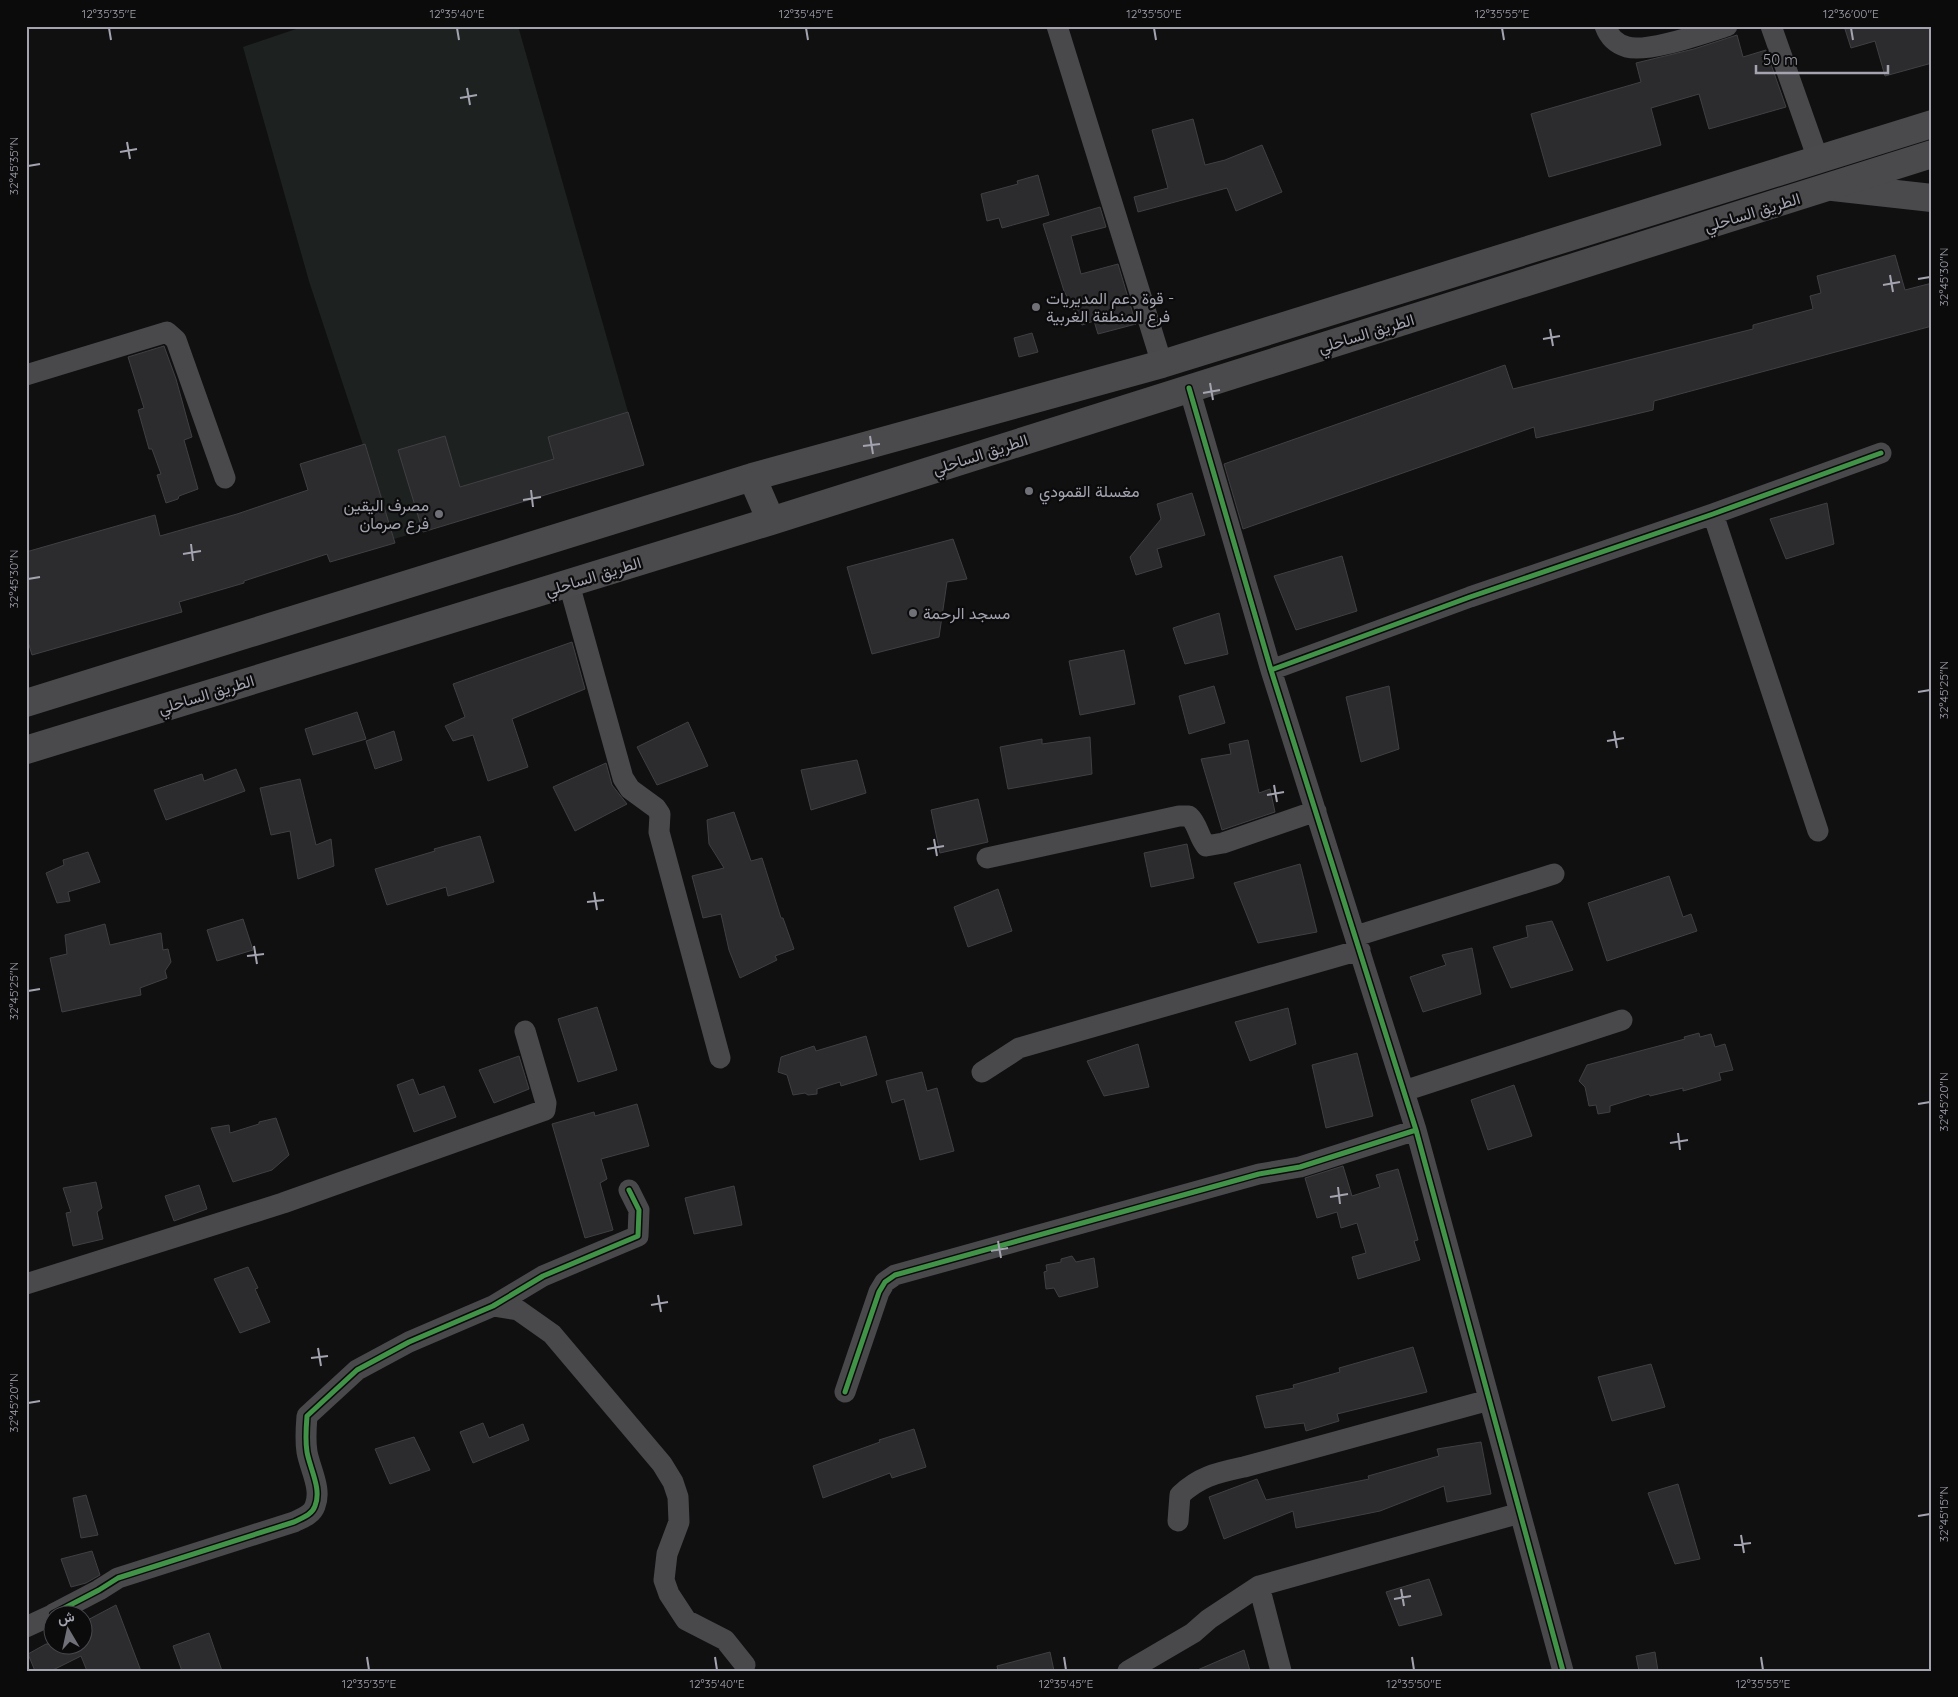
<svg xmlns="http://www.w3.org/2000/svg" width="1958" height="1697" font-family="Quicksand,Vazirmatn,sans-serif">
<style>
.park{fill:#1d2220}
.building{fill:#2c2c2e;stroke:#404044}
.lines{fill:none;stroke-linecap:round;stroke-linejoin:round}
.minor{stroke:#49494c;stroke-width:21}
.major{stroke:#4a4a4d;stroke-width:28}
.highway{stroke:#4a4a4c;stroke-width:28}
.cycleway-casing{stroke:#0b0b0c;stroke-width:8}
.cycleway{stroke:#419447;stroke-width:5}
.ticks{fill:none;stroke:#a3a4b0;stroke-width:2}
.poi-dot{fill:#707078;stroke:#0b0b0c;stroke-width:2}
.labels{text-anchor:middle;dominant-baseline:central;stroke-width:4.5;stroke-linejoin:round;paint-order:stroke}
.street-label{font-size:16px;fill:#a3a4b0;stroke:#0b0b0c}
.poi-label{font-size:16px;fill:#a3a4b0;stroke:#0b0b0c;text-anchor:start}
.neatline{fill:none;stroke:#a3a4b0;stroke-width:2}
.ticks-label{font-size:12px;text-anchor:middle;fill:#a3a4b0}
</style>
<rect width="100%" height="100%" fill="#101011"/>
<path class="park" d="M 305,26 L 518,26 L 628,412 L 548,437 L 564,489 L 394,539 L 309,281 L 243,47 Z"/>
<path class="building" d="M 1844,26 L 1932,26 L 1932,63 L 1885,76 L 1875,41 L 1851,48 Z
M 1737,35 L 1743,57 L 1766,50 L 1786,107 L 1709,129 L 1699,94 L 1651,108 L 1661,145 L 1549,177 L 1531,114 L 1641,82 L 1636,63 L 1694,49 Z
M 1193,119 L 1205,165 L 1225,160 L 1262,145 L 1282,192 L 1236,211 L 1227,188 L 1138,212 L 1134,197 L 1168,188 L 1152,130 Z
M 1038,175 L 1049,215 L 1002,228 L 999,218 L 987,221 L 981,194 L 1018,184 L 1017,181 Z
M 1100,207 L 1106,227 L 1071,236 L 1081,274 L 1118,264 L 1136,324 L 1098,334 L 1094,321 L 1082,325 L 1064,291 L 1043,224 Z
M 1895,255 L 1905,290 L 1932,283 L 1932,326 L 1654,401 L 1653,410 L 1536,438 L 1534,427 L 1243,529 L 1224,464 L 1505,365 L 1513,389 L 1753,329 L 1753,325 L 1813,309 L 1810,296 L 1821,293 L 1817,276 Z
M 1032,333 L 1038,352 L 1019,357 L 1014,338 Z
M 164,346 L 176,379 L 192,437 L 184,440 L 198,489 L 179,496 L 178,499 L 166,503 L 157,475 L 161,474 L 152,449 L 149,449 L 138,410 L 144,408 L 128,357 Z
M 628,412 L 644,465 L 423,532 L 398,450 L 445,436 L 460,487 L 554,459 L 548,437 Z
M 365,444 L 395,543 L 330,562 L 327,554 L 244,581 L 244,583 L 179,602 L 182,612 L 32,655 L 26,635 L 26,552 L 155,515 L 160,536 L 237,514 L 308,490 L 300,464 Z
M 1192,493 L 1205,535 L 1157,549 L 1162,567 L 1136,575 L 1130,557 L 1161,519 L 1157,504 Z
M 1827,503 L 1834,544 L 1786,559 L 1770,519 Z
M 953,539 L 967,579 L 947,582 L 939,637 L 872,654 L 847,567 Z
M 1342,556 L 1357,611 L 1296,630 L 1274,576 Z
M 1219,613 L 1228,654 L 1185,664 L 1173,628 Z
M 572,642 L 585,689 L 512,719 L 528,767 L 488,781 L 473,735 L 453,741 L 445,726 L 465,717 L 453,684 Z
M 1124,650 L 1135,704 L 1080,715 L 1069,661 Z
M 1214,686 L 1225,723 L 1189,734 L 1179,696 Z
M 1389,686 L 1399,749 L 1361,762 L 1346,697 Z
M 357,712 L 366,739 L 313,755 L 305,729 Z
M 688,722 L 708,766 L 657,785 L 637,747 Z
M 394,731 L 402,760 L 375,769 L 366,741 Z
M 1090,737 L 1092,774 L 1008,789 L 1000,747 L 1042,739 L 1042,744 Z
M 1248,740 L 1259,793 L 1270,789 L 1275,812 L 1222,830 L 1201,759 L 1231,754 L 1229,744 Z
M 857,760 L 866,793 L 811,810 L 801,770 Z
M 606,763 L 612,785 L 627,804 L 575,831 L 553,787 Z
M 236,769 L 245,791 L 166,820 L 154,790 L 202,774 L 204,781 Z
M 300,779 L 316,845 L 331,839 L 334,866 L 298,879 L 290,831 L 271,835 L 260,788 Z
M 978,799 L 988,842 L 940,853 L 931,810 Z
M 734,812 L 751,861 L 762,858 L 781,918 L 783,918 L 794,949 L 775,956 L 777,960 L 740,978 L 729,950 L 721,914 L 703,918 L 692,876 L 724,868 L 709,844 L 707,820 Z
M 480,836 L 494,882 L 448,896 L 446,887 L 387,905 L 375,869 L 435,851 L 434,849 Z
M 1187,844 L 1194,878 L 1151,887 L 1144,853 Z
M 88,852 L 100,882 L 68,892 L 70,901 L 57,903 L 46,873 L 64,865 L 63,860 Z
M 1300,864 L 1317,932 L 1258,943 L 1234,883 Z
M 1669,876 L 1683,917 L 1691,914 L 1697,931 L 1607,961 L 1588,903 Z
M 998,889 L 1012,931 L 968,947 L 954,907 Z
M 243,919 L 253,950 L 217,961 L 207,930 Z
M 1552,921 L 1573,970 L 1511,988 L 1493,947 L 1528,937 L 1526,926 Z
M 105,924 L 110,945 L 161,933 L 163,950 L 168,949 L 171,962 L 165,971 L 167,978 L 140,988 L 141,995 L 62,1012 L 50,958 L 67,954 L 65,935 Z
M 1472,948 L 1481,994 L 1423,1012 L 1410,977 L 1446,965 L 1442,955 Z
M 597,1007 L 617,1070 L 578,1082 L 558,1019 Z
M 1288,1008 L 1296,1044 L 1250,1061 L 1235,1022 Z
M 1699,1033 L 1700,1037 L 1711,1034 L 1715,1047 L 1725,1044 L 1733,1070 L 1719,1073 L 1721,1080 L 1683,1091 L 1683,1088 L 1650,1096 L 1649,1094 L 1610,1106 L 1610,1112 L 1598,1114 L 1596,1105 L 1589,1106 L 1585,1087 L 1579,1081 L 1587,1065 L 1685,1039 L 1684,1037 Z
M 866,1036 L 877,1075 L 841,1086 L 840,1082 L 817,1089 L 817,1094 L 808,1095 L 805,1093 L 793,1095 L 787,1075 L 778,1072 L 781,1057 L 814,1046 L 816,1051 Z
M 1138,1044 L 1149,1087 L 1104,1096 L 1087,1061 Z
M 1357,1053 L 1373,1116 L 1326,1128 L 1312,1065 Z
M 519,1056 L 529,1089 L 494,1103 L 479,1070 Z
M 922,1072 L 927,1091 L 937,1088 L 954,1151 L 920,1160 L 904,1099 L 892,1103 L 886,1081 Z
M 413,1079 L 419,1095 L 444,1086 L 456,1117 L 414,1132 L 397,1085 Z
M 1514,1085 L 1532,1136 L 1488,1150 L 1471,1100 Z
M 637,1104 L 649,1146 L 601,1159 L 607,1179 L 600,1183 L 613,1230 L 585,1238 L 552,1124 L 594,1112 L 595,1116 Z
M 276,1118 L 289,1155 L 272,1170 L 233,1182 L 211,1128 L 229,1125 L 230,1133 L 259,1124 L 259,1122 Z
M 1343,1166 L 1352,1196 L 1380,1187 L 1376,1175 L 1398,1169 L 1418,1240 L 1414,1241 L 1420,1260 L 1358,1279 L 1352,1257 L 1366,1253 L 1357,1223 L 1341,1228 L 1337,1212 L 1317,1218 L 1305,1178 Z
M 96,1182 L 102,1208 L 97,1212 L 103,1239 L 73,1246 L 66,1213 L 71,1212 L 63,1188 Z
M 199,1185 L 207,1209 L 174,1221 L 165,1196 Z
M 734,1186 L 742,1225 L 694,1234 L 685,1198 Z
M 1072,1256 L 1076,1262 L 1094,1258 L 1098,1287 L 1059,1297 L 1054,1288 L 1046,1289 L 1044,1272 L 1047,1271 L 1046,1265 L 1061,1262 L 1061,1259 Z
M 248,1267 L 258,1288 L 255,1289 L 270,1322 L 240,1333 L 214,1279 Z
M 1413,1347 L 1427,1392 L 1337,1414 L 1339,1421 L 1306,1431 L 1304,1423 L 1265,1428 L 1256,1396 L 1294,1388 L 1293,1385 L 1340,1372 L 1339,1368 Z
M 1651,1364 L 1665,1407 L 1612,1421 L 1598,1377 Z
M 483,1423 L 489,1438 L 523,1424 L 529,1440 L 473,1463 L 460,1432 Z
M 914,1429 L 926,1467 L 892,1478 L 890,1473 L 823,1498 L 813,1466 L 880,1442 L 879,1440 Z
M 414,1437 L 430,1470 L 390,1484 L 375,1449 Z
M 1481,1442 L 1491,1494 L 1447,1502 L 1444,1486 L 1380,1511 L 1296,1528 L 1293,1511 L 1224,1539 L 1209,1497 L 1257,1479 L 1266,1500 L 1369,1479 L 1368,1476 L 1439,1456 L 1437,1449 Z
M 1678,1484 L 1700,1559 L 1675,1564 L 1648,1493 Z
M 86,1495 L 98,1535 L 81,1538 L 73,1498 Z
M 92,1551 L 100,1575 L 86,1583 L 71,1587 L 61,1559 Z
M 1429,1579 L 1442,1615 L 1399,1626 L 1386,1592 Z
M 116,1605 L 141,1671 L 87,1671 L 81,1656 L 51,1671 L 35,1671 L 28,1654 L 46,1644 L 82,1644 L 82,1623 Z
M 209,1633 L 222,1671 L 182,1671 L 173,1646 Z
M 1244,1650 L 1250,1671 L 1195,1671 Z
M 1050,1652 L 1054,1671 L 998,1671 L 997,1666 Z
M 1655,1652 L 1658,1671 L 1639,1671 L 1636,1656 Z"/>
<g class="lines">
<path class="minor" d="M 1057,26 L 1162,364
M 1605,26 C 1609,37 1616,44 1627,47 C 1648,53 1704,33 1727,26
M 1771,26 L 1818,159
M 26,375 L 167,332 L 176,340 L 225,478
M 1189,388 L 1271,670 L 1416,1130 L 1563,1671
M 1713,514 L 1818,831
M 569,584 L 623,778 L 630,789 L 656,808 L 660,814 L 659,832 L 720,1058
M 1271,670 L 1470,597 L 1713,514 L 1881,453
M 987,858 L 1179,816 L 1189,816 C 1198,824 1198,836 1206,846 L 1223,843 L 1316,811
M 1356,936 L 1554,874
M 982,1072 L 1019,1048 L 1360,950
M 1404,1091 L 1622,1020
M 26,1284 L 283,1203 L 545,1110 L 546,1103 L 525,1031
M 493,1306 L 518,1310 L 552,1334 L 662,1464 L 673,1482 L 678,1497 L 679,1522 L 667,1554 L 664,1580 L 669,1594 L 686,1620 L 725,1640 L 745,1665
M 845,1392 L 879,1292 L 885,1282 L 895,1275 L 1259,1174 L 1300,1167 L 1416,1130
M 1178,1521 L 1180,1495 C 1200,1476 1217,1473 1244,1467 L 1489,1400
M 1259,1586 L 1281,1671
M 53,1614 L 99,1590 L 118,1578 L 294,1522 C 302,1518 312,1515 315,1506 C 322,1489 310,1469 307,1452 C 305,1440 306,1428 307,1416 L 357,1370 L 409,1342 L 493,1306 L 543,1276 L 638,1236 L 639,1210 L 629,1190
M 26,1627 L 52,1615
M 1128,1671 L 1193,1633 L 1209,1619 L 1259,1586 L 1520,1513"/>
<path class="major" d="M 1833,187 L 1932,198"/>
<path class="highway" d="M 752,477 L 771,521
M 26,703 L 752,477 L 1162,364 L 1932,124
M 26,750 L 771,521 L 1932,154"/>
<g class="cycleway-casing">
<path id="cycleway" d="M 1189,388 L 1271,670 L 1416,1130 L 1563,1671
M 1271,670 L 1470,597 L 1713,514 L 1881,453
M 845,1392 L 879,1292 L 885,1282 L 895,1275 L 1259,1174 L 1300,1167 L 1416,1130
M 53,1614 L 99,1590 L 118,1578 L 294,1522 C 302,1518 312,1515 315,1506 C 322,1489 310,1469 307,1452 C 305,1440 306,1428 307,1416 L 357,1370 L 409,1342 L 493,1306 L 543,1276 L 638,1236 L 639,1210 L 629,1190"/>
</g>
<use href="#cycleway" class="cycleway"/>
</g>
<path class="ticks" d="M 109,28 L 111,40M 457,28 L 459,40M 806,28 L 808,40M 1154,28 L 1156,40M 1502,28 L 1504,40M 1851,28 L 1853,40M 467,88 L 470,105M 460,98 L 477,95M 127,142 L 130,159M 120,152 L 137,149M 28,166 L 40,164M 1890,275 L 1893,292M 1918,279 L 1930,277M 1883,285 L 1900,282M 1550,329 L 1553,346M 1543,339 L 1560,336M 1210,383 L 1213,400M 1203,393 L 1220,390M 870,436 L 873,454M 863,446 L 880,444M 531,490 L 533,507M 523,500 L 541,497M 191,544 L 193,561M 183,554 L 201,551M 28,579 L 40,577M 1918,692 L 1930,690M 1614,731 L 1617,748M 1607,741 L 1624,738M 1274,785 L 1277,802M 1267,795 L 1284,792M 934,839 L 937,856M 927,849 L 944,846M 594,892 L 597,910M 587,902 L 604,900M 254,946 L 257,964M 247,956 L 264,954M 28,991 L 40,989M 1918,1104 L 1930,1102M 1678,1133 L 1680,1150M 1670,1143 L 1688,1140M 1338,1187 L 1340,1204M 1330,1197 L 1348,1194M 998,1241 L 1001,1258M 991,1251 L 1008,1248M 658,1295 L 661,1312M 651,1305 L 668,1302M 318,1348 L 321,1366M 311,1358 L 328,1356M 28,1403 L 40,1401M 1918,1516 L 1930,1514M 1741,1535 L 1744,1553M 1734,1545 L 1751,1543M 1401,1589 L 1404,1606M 1394,1599 L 1411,1596M 367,1657 L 369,1670M 715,1657 L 717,1670M 1064,1657 L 1066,1670M 1412,1657 L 1414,1670M 1761,1657 L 1763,1670"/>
<g class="poi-dot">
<circle cx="1036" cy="307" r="5"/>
<circle cx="1029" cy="491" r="5"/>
<circle cx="439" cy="514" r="5"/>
<circle cx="913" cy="613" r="5"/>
</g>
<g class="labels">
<g class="street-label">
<text transform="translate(1752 212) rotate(-17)">الطريق الساحلي</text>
<text transform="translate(1366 333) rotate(-17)">الطريق الساحلي</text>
<text transform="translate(980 454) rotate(-18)">الطريق الساحلي</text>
<text transform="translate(593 576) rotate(-17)">الطريق الساحلي</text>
<text transform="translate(206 694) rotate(-17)">الطريق الساحلي</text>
</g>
<g class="poi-label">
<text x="1046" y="298">قوة دعم المديريات -<tspan x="1046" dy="18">فرع المنطقة الغربية</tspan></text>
<text x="1039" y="491">مغسلة القمودي</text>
<text x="429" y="505" text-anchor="end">مصرف اليقين<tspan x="429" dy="18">فرع صرمان</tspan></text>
<text x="923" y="613">مسجد الرحمة</text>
</g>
</g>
<rect width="1958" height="1697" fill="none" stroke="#0b0b0c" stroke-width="55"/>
<g transform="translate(68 1630) rotate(351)"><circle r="24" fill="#0b0b0c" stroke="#48484e"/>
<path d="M0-4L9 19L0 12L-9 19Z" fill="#707078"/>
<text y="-8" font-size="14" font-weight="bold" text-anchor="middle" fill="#a3a4b0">ش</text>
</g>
<path d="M1756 65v8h132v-8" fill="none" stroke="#a3a4b0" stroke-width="2.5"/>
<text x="1763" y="65" font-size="15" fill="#a3a4b0" stroke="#0b0b0c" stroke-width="4" paint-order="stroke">50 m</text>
<rect x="28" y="28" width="1902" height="1642" class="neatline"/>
<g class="ticks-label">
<text x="109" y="18">12°35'35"E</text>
<text x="457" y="18">12°35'40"E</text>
<text x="806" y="18">12°35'45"E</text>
<text x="1154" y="18">12°35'50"E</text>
<text x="1502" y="18">12°35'55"E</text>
<text x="1851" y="18">12°36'00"E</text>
<text transform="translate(14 166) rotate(-90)" y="4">32°45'35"N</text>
<text transform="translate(1944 277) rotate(-90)" y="4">32°45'30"N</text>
<text transform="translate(14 579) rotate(-90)" y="4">32°45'30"N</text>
<text transform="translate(1944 690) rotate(-90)" y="4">32°45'25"N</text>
<text transform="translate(14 991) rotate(-90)" y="4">32°45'25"N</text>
<text transform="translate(1944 1102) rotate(-90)" y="4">32°45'20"N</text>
<text transform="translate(14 1403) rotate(-90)" y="4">32°45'20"N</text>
<text transform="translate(1944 1514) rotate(-90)" y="4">32°45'15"N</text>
<text x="369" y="1688">12°35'35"E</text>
<text x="717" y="1688">12°35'40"E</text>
<text x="1066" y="1688">12°35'45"E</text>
<text x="1414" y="1688">12°35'50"E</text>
<text x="1763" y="1688">12°35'55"E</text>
</g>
</svg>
